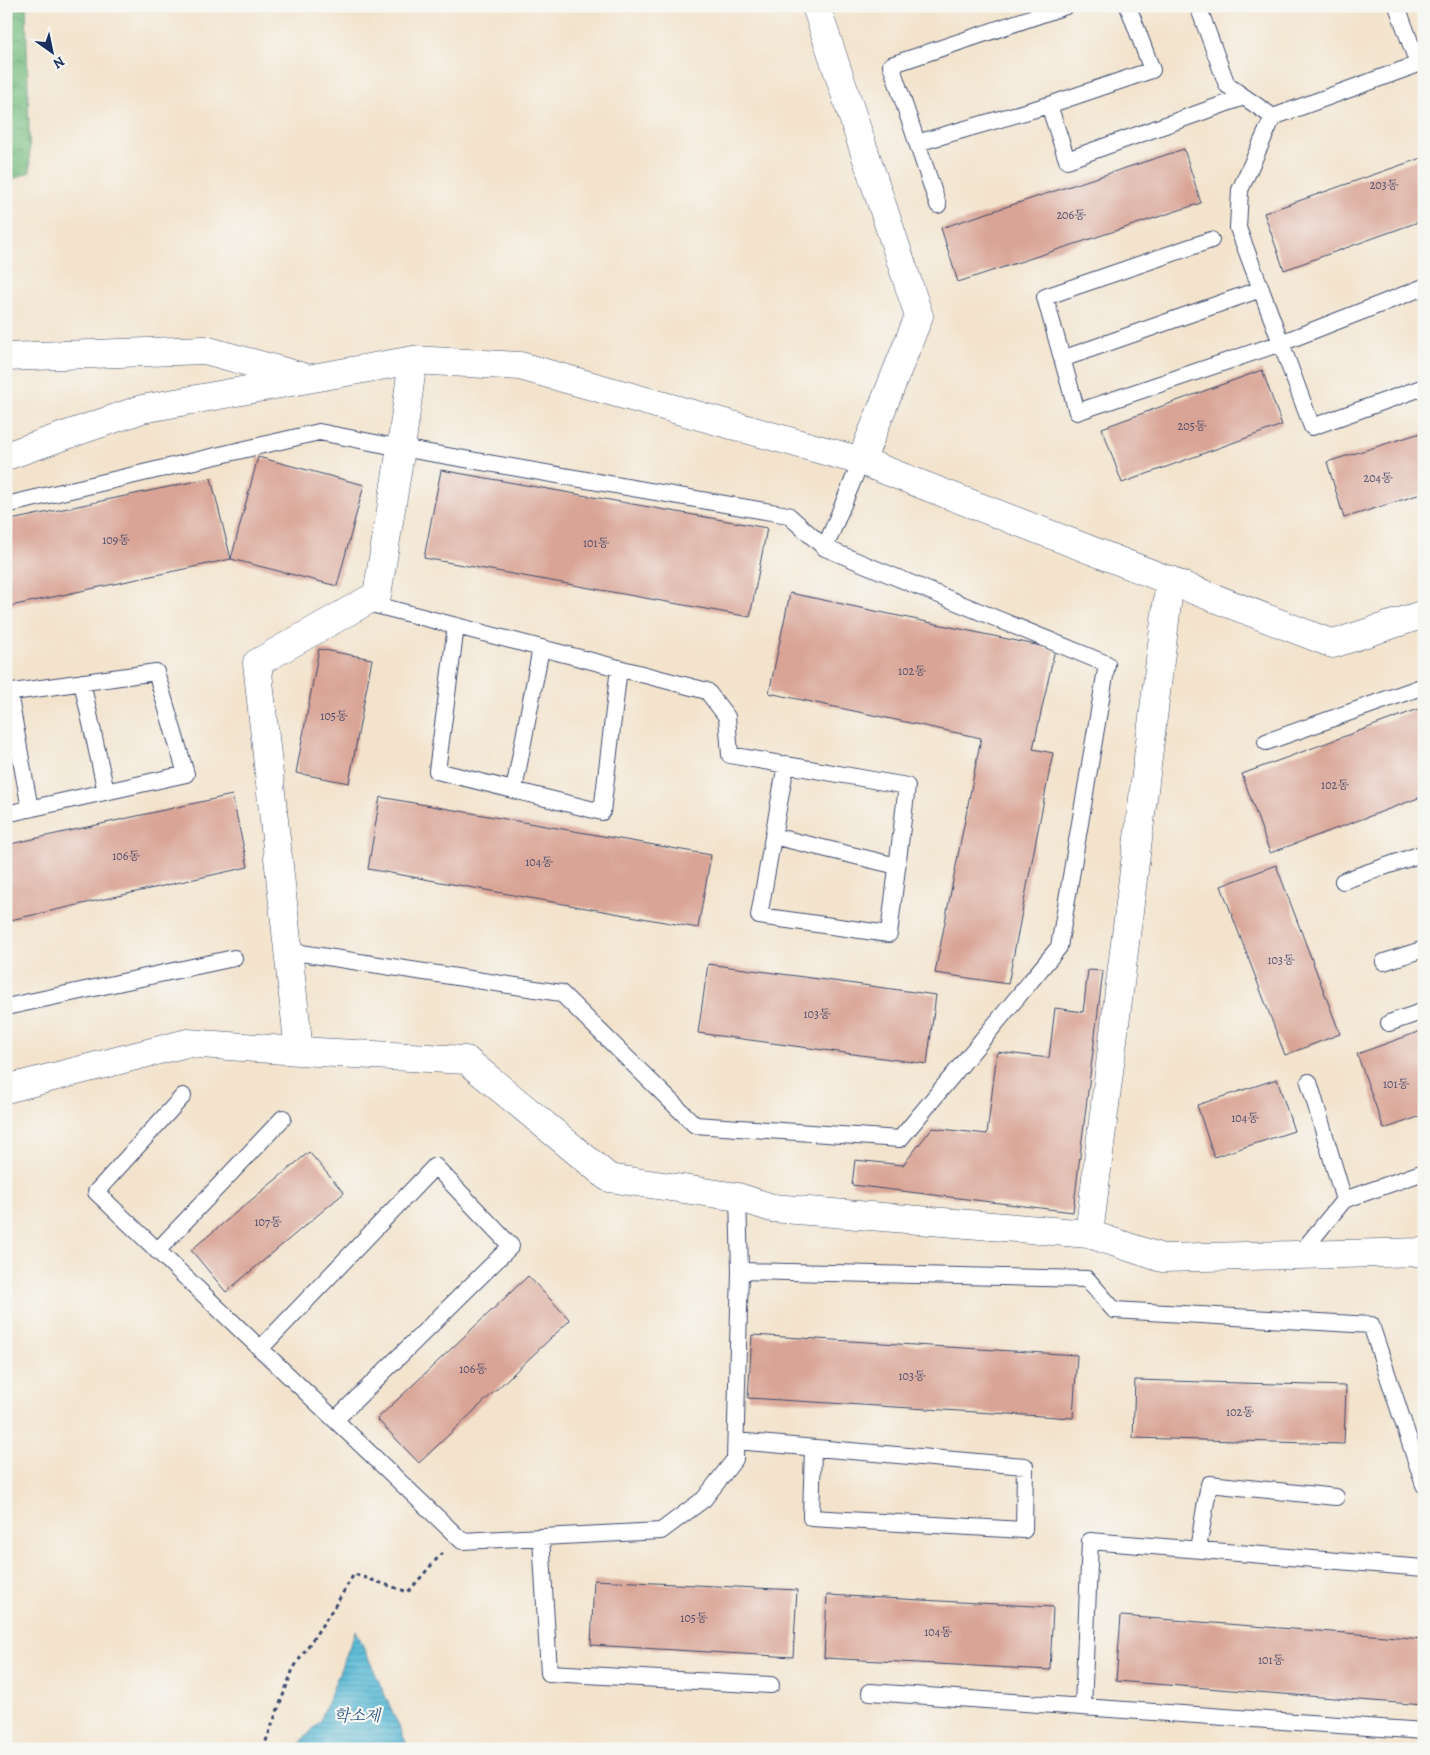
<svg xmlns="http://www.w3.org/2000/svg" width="1430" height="1755" font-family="Alegreya,'Noto Serif KR',serif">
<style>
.forest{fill:url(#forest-crowns);stroke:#4a7670}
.water{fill:url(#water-rules);stroke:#39749a}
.building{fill:#d9a495}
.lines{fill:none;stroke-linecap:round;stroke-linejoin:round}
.service-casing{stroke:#3b4a6e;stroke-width:18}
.minor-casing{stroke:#3b4a6e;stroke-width:29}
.path{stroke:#3b4a6e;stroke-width:3;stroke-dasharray:4 4;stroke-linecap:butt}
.service{stroke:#fff;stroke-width:16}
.minor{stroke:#fff;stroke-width:28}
.labels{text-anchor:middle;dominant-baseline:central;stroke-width:4.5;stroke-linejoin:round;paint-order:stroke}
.number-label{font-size:12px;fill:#4a4c6c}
.water-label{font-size:16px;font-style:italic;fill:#2d5882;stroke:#f6f6f2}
</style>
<defs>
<pattern id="forest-crowns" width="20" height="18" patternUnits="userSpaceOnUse" patternTransform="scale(1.25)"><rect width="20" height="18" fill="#79be82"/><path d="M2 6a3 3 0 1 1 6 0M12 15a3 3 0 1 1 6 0" fill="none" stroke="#629b6e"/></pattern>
<pattern id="water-rules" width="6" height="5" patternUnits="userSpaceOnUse" patternTransform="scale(1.25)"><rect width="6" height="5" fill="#57b9d5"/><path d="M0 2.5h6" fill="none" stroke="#4797b0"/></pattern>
</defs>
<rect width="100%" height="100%" fill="#f6f6f2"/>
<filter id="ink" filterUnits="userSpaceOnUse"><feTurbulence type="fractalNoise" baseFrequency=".02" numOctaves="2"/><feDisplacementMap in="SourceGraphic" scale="10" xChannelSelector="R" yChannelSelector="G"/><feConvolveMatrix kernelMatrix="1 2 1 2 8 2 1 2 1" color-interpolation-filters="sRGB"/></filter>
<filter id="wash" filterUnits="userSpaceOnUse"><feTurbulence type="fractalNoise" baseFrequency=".0096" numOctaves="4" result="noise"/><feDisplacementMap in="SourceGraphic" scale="20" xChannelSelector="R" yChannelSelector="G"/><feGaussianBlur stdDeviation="1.12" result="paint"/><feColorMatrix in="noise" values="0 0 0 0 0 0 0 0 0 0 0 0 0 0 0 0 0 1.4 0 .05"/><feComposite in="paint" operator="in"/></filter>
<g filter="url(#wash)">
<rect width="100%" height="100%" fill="#f3e3cc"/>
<path class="forest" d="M 6,6 L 26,6 L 30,172 L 6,182 Z"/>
<path class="water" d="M 356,1630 L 409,1749 L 295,1749 L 320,1721 Z"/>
<g id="blocks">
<path class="building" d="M 1184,149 L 1201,203 L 958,282 L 941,228 Z
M 1424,157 L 1424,220 L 1284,270 L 1264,213 Z
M 1262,370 L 1282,425 L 1122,483 L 1102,428 Z
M 1424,432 L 1424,493 L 1344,518 L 1327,462 Z
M 258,457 L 364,485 L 337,586 L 231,559 Z
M 441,470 L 767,528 L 750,617 L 424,558 Z
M 211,478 L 231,559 L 6,607 L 6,521 Z
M 790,593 L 1055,649 L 1033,749 L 1053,753 L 1008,984 L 935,973 L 981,738 L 769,693 Z
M 319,649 L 372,659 L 349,783 L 296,773 Z
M 1424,707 L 1424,796 L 1270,853 L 1242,774 Z
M 232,795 L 248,867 L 6,921 L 6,845 Z
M 380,797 L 711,855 L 698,928 L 368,869 Z
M 1276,865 L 1340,1034 L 1285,1055 L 1221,886 Z
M 708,964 L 936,995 L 927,1064 L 698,1033 Z
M 1088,970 L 1103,971 L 1073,1212 L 852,1185 L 855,1160 L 903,1165 L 932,1128 L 987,1134 L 997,1052 L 1049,1058 L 1055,1008 L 1083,1012 Z
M 1424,1030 L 1424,1115 L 1384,1129 L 1357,1054 Z
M 1277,1079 L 1294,1131 L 1214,1157 L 1197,1105 Z
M 309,1152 L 344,1193 L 226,1292 L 191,1250 Z
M 528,1276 L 570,1320 L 419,1463 L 377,1419 Z
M 752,1335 L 1077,1355 L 1073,1418 L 748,1398 Z
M 1135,1380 L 1346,1386 L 1344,1444 L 1133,1438 Z
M 594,1580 L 797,1590 L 793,1657 L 591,1645 Z
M 827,1595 L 1053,1607 L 1050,1670 L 824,1658 Z
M 1121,1616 L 1424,1639 L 1424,1705 L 1116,1681 Z"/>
</g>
</g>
<g filter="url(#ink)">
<use href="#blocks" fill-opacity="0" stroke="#3b4a6e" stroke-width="1"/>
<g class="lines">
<g class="service-casing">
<path id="service" d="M 1198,6 L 1227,85 L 1273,117 L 1424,62
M 1397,6 L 1418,64
M 1049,105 L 1067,160 L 1244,97
M 917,143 L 1049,105 L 1152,70 L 1128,6
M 938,205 L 891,65 L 1066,6
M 1211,240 L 1045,297 L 1077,412 L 1281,343 L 1238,228 L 1240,190 L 1273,117
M 1424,287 L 1281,343 L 1312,427 L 1424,387
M 1062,359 L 1261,289
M 6,505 L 319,432 L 401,448 L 788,515 L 825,548 L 1107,664 L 1059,947 L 900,1139 L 695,1125 L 561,993 L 288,951
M 825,548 L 861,461
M 364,602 L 707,691 L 727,717 L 730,755 L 907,786 L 889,934 L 759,916 L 786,764
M 456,626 L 437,771 L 602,812 L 619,668
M 82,682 L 106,792
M 6,693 L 156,672 L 186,774 L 6,814
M 9,693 L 30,809
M 1266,742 L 1424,686
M 514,790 L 541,648
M 773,836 L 897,866
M 1343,881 L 1424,853
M 1384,962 L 1424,949
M 6,1007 L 234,958
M 1389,1023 L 1424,1011
M 183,1096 L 96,1192 L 462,1541 L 661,1531 L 704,1499 L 735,1459 L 740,1271 L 738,1197
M 1344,1200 L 1424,1172
M 157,1251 L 283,1118
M 1299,1255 L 1344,1200 L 1309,1082
M 740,1271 L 1087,1279 L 1114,1310 L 1371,1325 L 1424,1485
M 260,1349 L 435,1166 L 511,1246 L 335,1420
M 736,1441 L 1025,1466 L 1024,1530 L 811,1518 L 813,1448
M 541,1537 L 549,1673 L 771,1685
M 1198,1549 L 1209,1484 L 1336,1497
M 870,1692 L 1424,1731
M 1083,1707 L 1090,1541 L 1424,1568"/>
</g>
<g class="minor-casing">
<path id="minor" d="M 816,6 L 919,316 L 861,461
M 6,357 L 205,350 L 303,377
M 6,456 L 142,409 L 413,360 L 520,366 L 861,461 L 1333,644 L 1424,614
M 299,1051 L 257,663 L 377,595 L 401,448 L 413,360
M 6,1089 L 187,1043 L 299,1051 L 466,1060 L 609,1178 L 738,1197 L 772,1208 L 1089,1234 L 1162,1258 L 1424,1252
M 1089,1234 L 1170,580"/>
</g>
<path class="path" d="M 263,1749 L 293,1669 L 338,1601 L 354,1574 L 408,1592 L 442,1553"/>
<use href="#service" class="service"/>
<use href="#minor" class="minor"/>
</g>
</g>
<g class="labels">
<g class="number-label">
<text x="1384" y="185">203동</text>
<text x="1071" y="215">206동</text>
<text x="1192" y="426">205동</text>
<text x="1378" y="478">204동</text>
<text x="116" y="540">109동</text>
<text x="596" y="543">101동</text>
<text x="912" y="671">102동</text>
<text x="334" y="716">105동</text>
<text x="1335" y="785">102동</text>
<text x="126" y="856">106동</text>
<text x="539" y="862">104동</text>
<text x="1281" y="960">103동</text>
<text x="817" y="1014">103동</text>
<text x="1396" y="1084">101동</text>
<text x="1245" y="1118">104동</text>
<text x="268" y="1222">107동</text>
<text x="473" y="1369">106동</text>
<text x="912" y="1376">103동</text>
<text x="1240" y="1412">102동</text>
<text x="694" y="1618">105동</text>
<text x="938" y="1632">104동</text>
<text x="1271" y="1660">101동</text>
</g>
<g class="water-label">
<text x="357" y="1716">학소제</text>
</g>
</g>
<rect width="1430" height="1755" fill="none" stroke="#f6f6f2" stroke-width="25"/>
<g transform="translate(52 52) rotate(147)" stroke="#f6f6f2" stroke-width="4" paint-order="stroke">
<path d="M0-4L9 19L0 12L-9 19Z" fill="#1b2f5e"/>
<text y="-8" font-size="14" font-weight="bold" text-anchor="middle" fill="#1b2f5e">N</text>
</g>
</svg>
